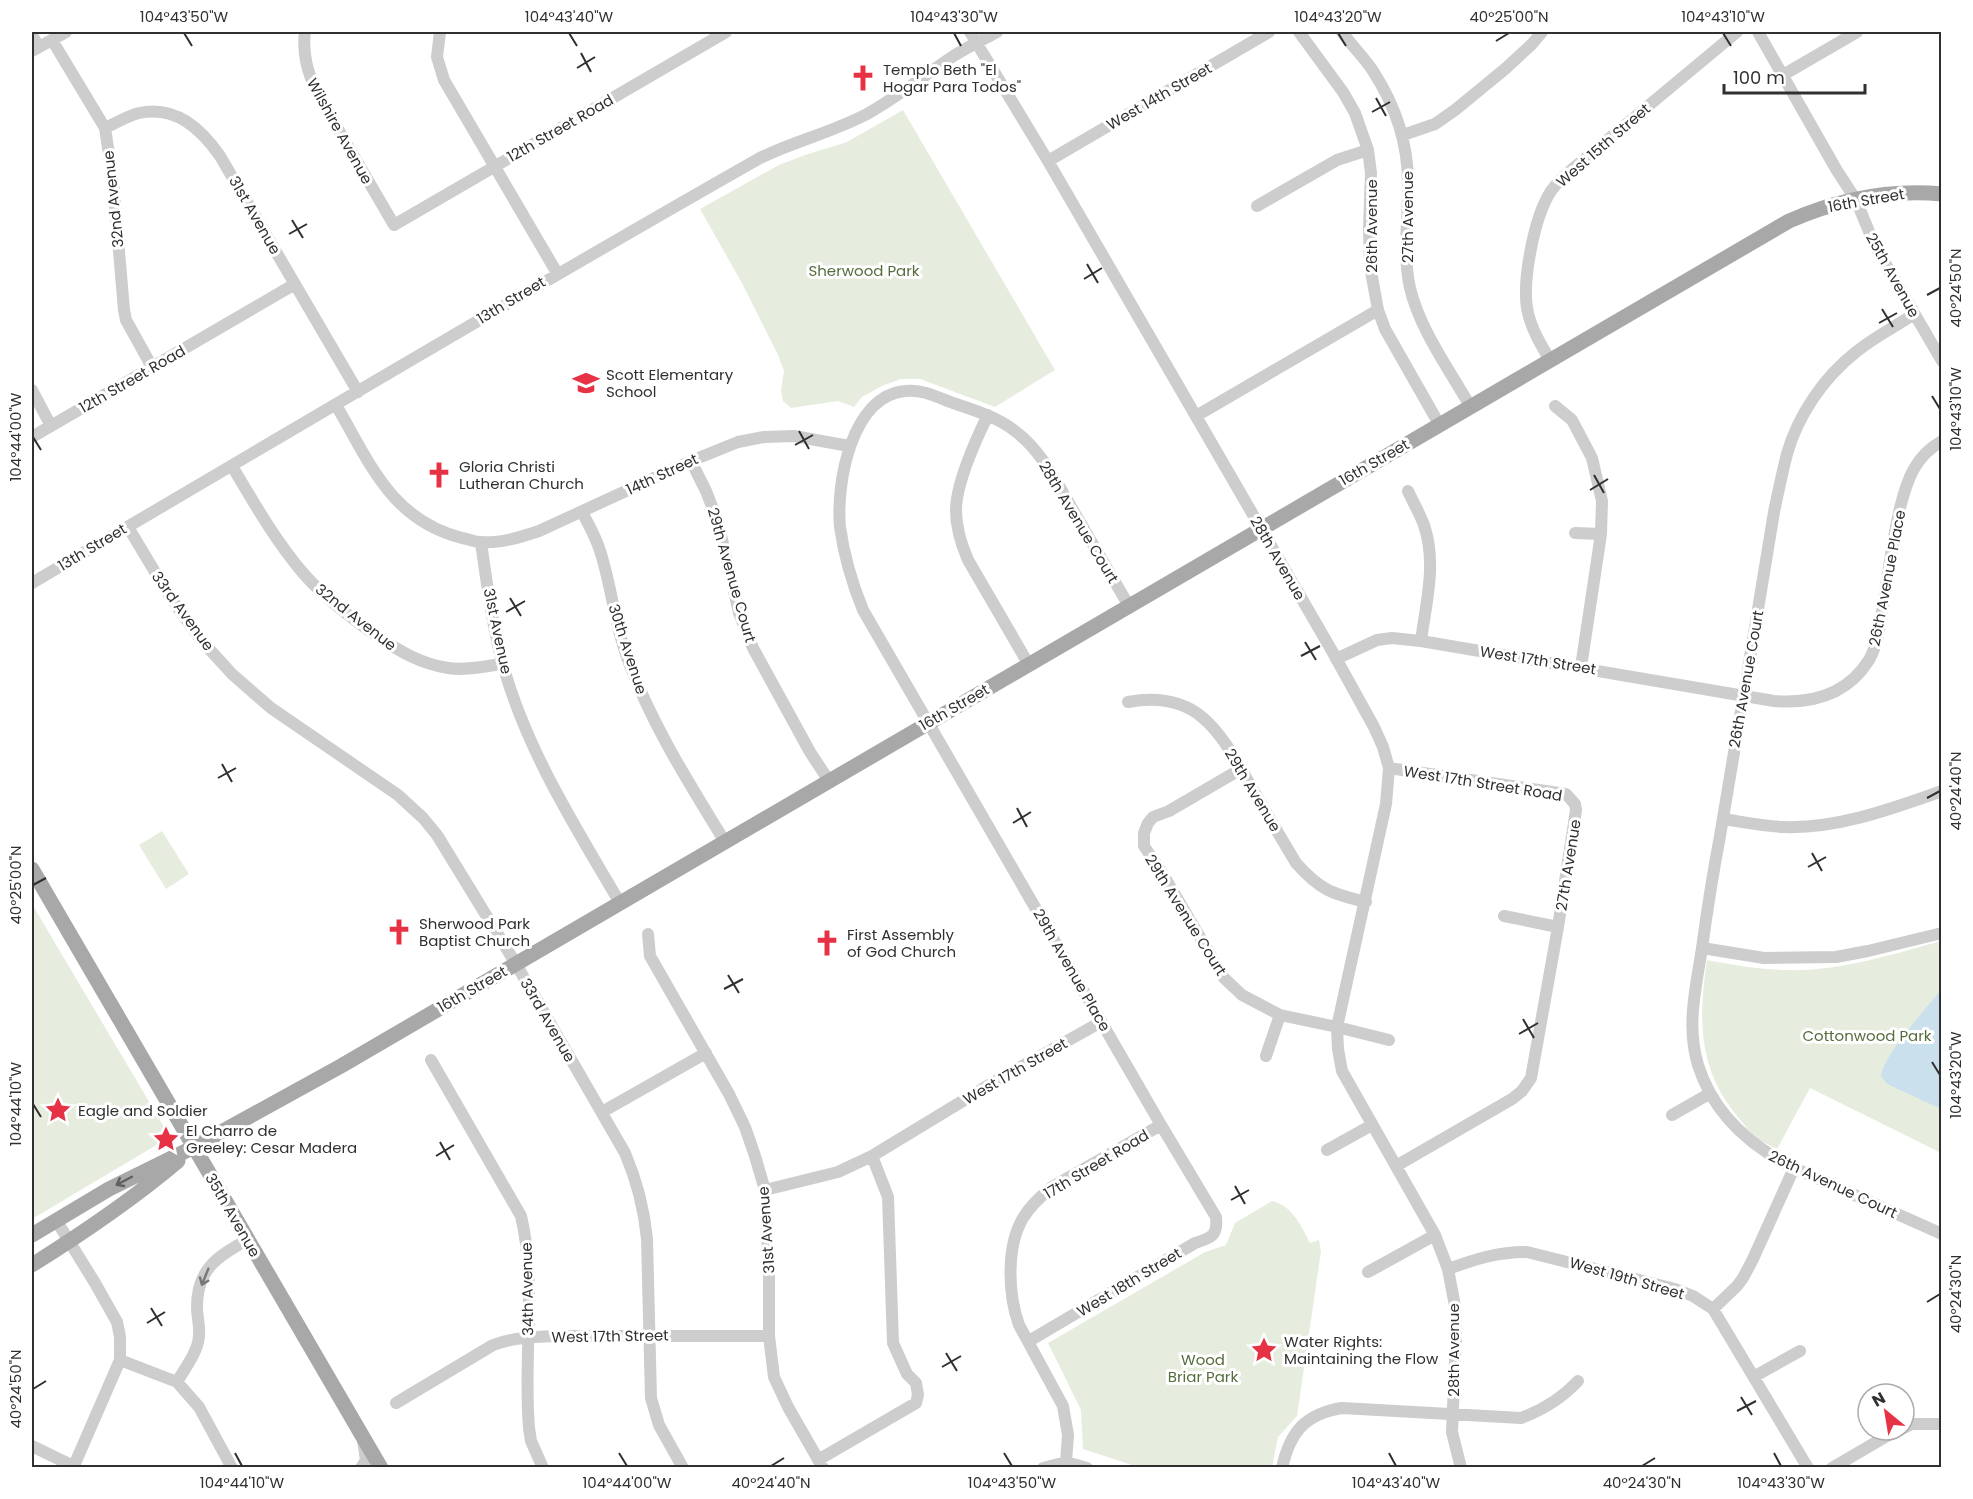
<svg xmlns="http://www.w3.org/2000/svg" width="1973" height="1499" font-family="Poppins,sans-serif">
<style>
.green{fill:#e7edde}
.water{fill:#cae1ed}
.lines{fill:none;stroke-linecap:round;stroke-linejoin:round}
.minor{stroke:#cdcdcd;stroke-width:12}
.major{stroke:#a8a8a8;stroke-width:15}
.oneway{stroke:#606060}
.oneway2{stroke:#777}
.ticks{fill:none;stroke:#303030;stroke-width:2}
.labels{text-anchor:middle;dominant-baseline:central;stroke-width:6;stroke-linejoin:round;paint-order:stroke}
.poi-label{font-size:15px;fill:#303030;stroke:#fff;text-anchor:start}
.street-label{font-size:15px;fill:#303030;stroke:#fff}
.park-label{font-size:15px;fill:#556d3c;stroke:#fff}
.neatline{fill:none;stroke:#303030;stroke-width:2}
.ticks-label{font-size:15px;text-anchor:middle;fill:#303030}
</style>
<rect width="100%" height="100%" fill="#fff"/>
<path class="green" d="M 903,110 L 1055,370 L 995,407 L 920,379 L 901,379 L 882,386 L 862,397 L 854,407 L 838,401 L 791,408 L 783,401 L 781,390 L 784,371 L 778,355 L 743,285 L 700,209 L 779,165 L 805,155 L 847,142 Z
M 162,831 L 189,874 L 166,889 L 139,845 Z
M 32,904 L 170,1137 L 32,1219 Z
M 1941,941 L 1941,1153 L 1810,1088 L 1777,1149 C 1769,1145 1760,1141 1753,1135 C 1748,1130 1743,1123 1738,1117 C 1698,1070 1698,1019 1707,960 C 1732,965 1758,969 1784,970 C 1838,972 1890,955 1941,941 Z
M 1272,1201 C 1293,1206 1301,1226 1310,1243 L 1319,1240 L 1321,1251 L 1297,1416 L 1278,1437 L 1272,1467 L 1138,1467 L 1083,1449 L 1081,1410 L 1048,1343 L 1205,1252 L 1226,1245 L 1235,1223 Z"/>
<path class="water" d="M 1941,990 L 1941,1109 L 1887,1084 L 1881,1076 C 1884,1054 1926,1009 1941,990 Z"/>
<g class="lines">
<path class="minor" d="M 305,32 C 302,54 308,73 317,93 L 394,225 L 726,32
M 440,32 L 437,57 L 444,80 L 557,273
M 970,32 L 1048,161 L 1332,651 L 1374,727 L 1383,747 L 1389,768 L 1386,804 L 1337,1027 L 1338,1049 L 1342,1071 L 1435,1235 L 1448,1269 L 1455,1306 L 1456,1336 L 1452,1432 L 1461,1468
M 1299,32 L 1343,92 L 1355,113 L 1368,150 L 1371,173 L 1369,227 L 1370,266 L 1378,310 L 1385,329 L 1439,424
M 1342,32 C 1351,45 1364,57 1373,71 C 1395,105 1408,142 1408,183 C 1409,219 1402,251 1410,288 C 1420,330 1449,369 1470,406
M 1758,32 L 1836,169 L 1856,200 L 1875,246 L 1942,361
M 32,35 L 39,47
M 52,40 L 105,128 L 113,181 L 124,310 L 126,320 L 152,367
M 32,51 L 66,32
M 1783,75 L 1857,32
M 105,128 C 116,123 127,116 139,113 C 176,105 201,129 220,156 L 358,392
M 1403,135 L 1435,124 L 1455,110 L 1505,69 L 1532,44 L 1542,32
M 1048,161 L 1269,32
M 1257,206 L 1337,160 L 1368,150
M 1914,314 C 1895,327 1874,337 1856,352 C 1824,377 1798,415 1787,454 C 1782,473 1778,493 1774,512 C 1756,620 1739,728 1720,836 C 1713,873 1707,911 1702,948 C 1696,988 1686,1025 1698,1065 C 1713,1113 1750,1146 1794,1168 L 1942,1234
M 1550,360 C 1541,345 1532,330 1528,313 C 1521,284 1534,217 1551,191 C 1556,184 1563,177 1570,171 L 1737,32
M 32,390 L 51,426
M 336,405 C 370,463 391,520 462,538 C 468,539 474,542 480,542 C 499,544 521,537 539,531 L 691,461 L 738,442 L 764,437 L 794,436 L 849,446
M 1555,406 L 1572,420 L 1592,458 L 1602,501 L 1601,534 L 1581,667
M 988,415 C 976,439 956,484 956,510 C 956,528 961,544 968,560 L 1029,665
M 1196,416 L 1378,310
M 32,437 L 295,284
M 691,461 L 706,491 L 718,522 L 739,613 L 753,648 L 810,752 L 829,781
M 232,466 C 254,503 275,540 303,573 C 324,597 351,618 377,636 C 399,651 421,664 448,668 C 465,671 485,666 503,664
M 1408,491 C 1413,502 1420,514 1424,525 C 1437,564 1426,602 1421,641
M 582,512 C 589,525 597,539 601,554 C 612,589 615,626 628,660 C 652,725 689,783 725,842
M 128,527 L 170,597 L 201,640 L 232,674 L 271,708 L 398,795 L 423,818 L 437,835 L 516,964 L 625,1153 C 637,1181 644,1208 647,1239 L 651,1398 L 659,1425 L 683,1468
M 1575,533 L 1601,534
M 481,543 C 487,583 492,625 503,665 C 527,751 575,826 620,903
M 32,583 C 274,441 515,297 760,158 C 795,141 833,132 867,114 C 897,97 924,76 952,57 C 966,48 982,40 997,32
M 1336,659 L 1377,640 L 1392,638 L 1421,641 L 1774,701 C 1812,704 1847,695 1869,660 C 1879,643 1881,618 1884,598 C 1889,568 1893,538 1900,508 C 1907,480 1915,456 1942,441
M 1128,702 C 1200,689 1221,734 1252,788 C 1266,813 1281,838 1296,863 C 1320,890 1332,894 1366,902
M 1389,768 L 1566,794 L 1575,804 L 1576,810 L 1558,927 L 1531,1078 L 1522,1091 L 1512,1099 L 1396,1166
M 1241,769 L 1169,811 L 1153,817 L 1148,823 L 1144,833 L 1144,846 L 1161,871 L 1224,978 L 1242,995 L 1280,1015 L 1337,1027 L 1389,1040
M 1723,819 C 1743,822 1763,826 1783,827 C 1837,829 1891,809 1942,791
M 1504,916 L 1558,927
M 648,934 L 650,956 L 729,1094 L 745,1127 L 755,1156 L 765,1190 L 769,1272 L 769,1336 L 774,1377 L 788,1407 L 823,1468
M 1702,948 L 1764,958 L 1836,957 L 1868,951 L 1942,933
M 1266,1056 L 1280,1015
M 431,1060 L 521,1216 C 537,1283 523,1359 529,1428 L 531,1441 L 543,1468
M 602,1112 L 706,1053
M 1672,1115 L 1709,1094
M 1327,1150 L 1372,1125
M 765,1190 L 838,1172 L 872,1156 L 994,1082 L 1101,1022
M 56,1220 L 95,1283 L 117,1322 L 120,1337 L 120,1360 L 73,1468
M 1448,1269 C 1476,1259 1497,1252 1527,1252 L 1675,1289 L 1693,1296 L 1713,1309 L 1808,1468
M 1368,1272 L 1435,1235
M 1713,1309 L 1737,1286 L 1743,1278 L 1753,1259 L 1794,1168
M 1029,1341 L 1195,1243 C 1211,1238 1218,1236 1216,1217 L 1161,1125 L 863,610 C 852,583 844,556 840,527 C 836,484 851,396 905,391 C 922,389 937,397 953,403 C 974,410 997,417 1015,431 C 1042,451 1057,483 1074,512 C 1092,543 1111,575 1129,606
M 120,1360 L 177,1382 L 199,1407 L 232,1468
M 1755,1376 L 1800,1351
M 177,1382 C 185,1368 198,1352 199,1336 C 200,1326 197,1317 197,1307 C 197,1269 217,1257 247,1240
M 396,1403 L 493,1345 C 514,1337 535,1337 557,1336 L 769,1336
M 1904,1428 L 1912,1424 L 1942,1424
M 32,1446 L 73,1466
M 818,1460 L 916,1403 L 918,1395 L 916,1383 L 907,1374 L 893,1343 L 888,1197 L 872,1156
M 1066,1462 L 1068,1435 L 1063,1406 L 1019,1325 C 1008,1294 1006,1247 1023,1218 C 1030,1206 1041,1196 1052,1187 L 1161,1125
M 361,1468 L 366,1460 L 363,1440
M 1043,1468 L 1066,1462 L 1087,1468
M 1282,1468 C 1290,1432 1305,1414 1342,1408 L 1521,1418 C 1543,1410 1562,1398 1578,1381
M 1832,1468 L 1897,1430"/>
<path class="major" d="M 32,869 L 381,1468
M 32,1235 L 109,1189 L 194,1147 L 341,1066 L 1789,221 C 1837,200 1889,189 1942,194
M 32,1265 C 83,1233 132,1200 178,1161"/>
</g>
<defs><path id="oneway-shaft" d="M-6 0H5M1.5-3L5.5 0L1.5 3" fill="none" stroke-width="1.6" stroke-linecap="round" stroke-linejoin="round" transform="scale(1.5)"/></defs>
<use class="oneway" href="#oneway-shaft" transform="translate(124 1181) rotate(152)"/>
<use class="oneway2" href="#oneway-shaft" transform="translate(205 1277) rotate(112)"/>
<path class="ticks" d="M 184,33 L 192,46M 569,33 L 577,46M 954,33 L 961,46M 1338,33 L 1346,46M 1723,33 L 1731,46M 1496,41 L 1509,33M 581,53 L 591,72M 577,68 L 595,57M 1376,98 L 1386,116M 1372,112 L 1390,102M 292,220 L 303,238M 289,234 L 307,224M 1087,264 L 1098,283M 1084,279 L 1102,268M 1927,295 L 1940,288M 1882,309 L 1893,327M 1879,323 L 1897,313M 1932,396 L 1940,409M 799,431 L 809,449M 33,437 L 41,450M 795,445 L 813,435M 1594,475 L 1604,493M 1590,490 L 1608,479M 510,598 L 521,616M 506,612 L 525,601M 1305,642 L 1316,660M 1301,656 L 1320,646M 222,764 L 232,782M 218,778 L 236,768M 1927,798 L 1940,791M 1017,808 L 1027,827M 1013,823 L 1031,812M 1812,853 L 1822,871M 1808,867 L 1826,857M 33,885 L 46,878M 728,975 L 739,993M 724,989 L 743,979M 1523,1019 L 1534,1038M 1519,1034 L 1538,1023M 1932,1062 L 1940,1075M 33,1104 L 41,1117M 440,1142 L 450,1160M 436,1156 L 454,1145M 1235,1186 L 1245,1204M 1231,1200 L 1249,1190M 1927,1302 L 1940,1294M 151,1308 L 162,1326M 147,1323 L 165,1312M 946,1353 L 957,1371M 942,1367 L 961,1356M 33,1389 L 46,1381M 1741,1397 L 1752,1415M 1737,1411 L 1756,1401M 235,1453 L 242,1466M 619,1453 L 627,1466M 1004,1453 L 1012,1466M 1389,1453 L 1396,1466M 1774,1453 L 1781,1466M 771,1466 L 784,1458M 1642,1466 L 1655,1458"/>
<defs>
<g id="church-bare" transform="scale(2.07)"><path d="M-1.2-6h2.4v3.5h3.3v2.4h-3.3V6h-2.4V-.1h-3.3v-2.4h3.3Z" fill="#e73246" stroke="#fff" stroke-width="2.5" paint-order="stroke"/></g>
<g id="school-bare" transform="scale(2.07)"><path d="M0-5L7-2L0 1L-7-2ZM-4 1L0 2.5L4 1V4Q0 6-4 4Z" fill="#e73246" stroke="#fff" stroke-width="2.5" paint-order="stroke"/></g>
<g id="sight-bare" transform="scale(2.07)"><path d="M0-6L1.8-2.2L6-1.7L2.9 1.2L3.7 5.4L0 3.3L-3.7 5.4L-2.9 1.2L-6-1.7L-1.8-2.2Z" fill="#e73246" stroke="#fff" stroke-width="2.5" paint-order="stroke"/></g>
</defs>
<g fill-rule="evenodd">
<use href="#church-bare" x="863" y="78"/>
<use href="#school-bare" x="586" y="383"/>
<use href="#church-bare" x="439" y="475"/>
<use href="#church-bare" x="399" y="932"/>
<use href="#church-bare" x="827" y="943"/>
<use href="#sight-bare" x="58" y="1110"/>
<use href="#sight-bare" x="166" y="1139"/>
<use href="#sight-bare" x="1264" y="1350"/>
</g>
<g class="labels">
<g class="poi-label">
<text x="883" y="69">Templo Beth "El<tspan x="883" dy="17">Hogar Para Todos"</tspan></text>
<text x="606" y="374">Scott Elementary<tspan x="606" dy="17">School</tspan></text>
<text x="459" y="466">Gloria Christi<tspan x="459" dy="17">Lutheran Church</tspan></text>
<text x="419" y="923">Sherwood Park<tspan x="419" dy="17">Baptist Church</tspan></text>
<text x="847" y="934">First Assembly<tspan x="847" dy="17">of God Church</tspan></text>
<text x="78" y="1110">Eagle and Soldier</text>
<text x="186" y="1130">El Charro de<tspan x="186" dy="17">Greeley: Cesar Madera</tspan></text>
<text x="1284" y="1341">Water Rights:<tspan x="1284" dy="17">Maintaining the Flow</tspan></text>
</g>
<g class="street-label">
<text transform="translate(1159 96) rotate(-30)">West 14th Street</text>
<text transform="translate(560 128) rotate(-30)">12th Street Road</text>
<text transform="translate(340 131) rotate(61)">Wilshire Avenue</text>
<text transform="translate(1603 145) rotate(-41)">West 15th Street</text>
<text transform="translate(113 199) rotate(-96)">32nd Avenue</text>
<text transform="translate(1866 200) rotate(-10)">16th Street</text>
<text transform="translate(255 215) rotate(60)">31st Avenue</text>
<text transform="translate(1407 217) rotate(-90)">27th Avenue</text>
<text transform="translate(1371 226) rotate(-90)">26th Avenue</text>
<text transform="translate(1893 275) rotate(61)">25th Avenue</text>
<text transform="translate(511 300) rotate(-31)">13th Street</text>
<text transform="translate(132 379) rotate(-30)">12th Street Road</text>
<text transform="translate(1374 462) rotate(-30)">16th Street</text>
<text transform="translate(662 474) rotate(-25)">14th Street</text>
<text transform="translate(1079 522) rotate(59)">28th Avenue Court</text>
<text transform="translate(92 547) rotate(-31)">13th Street</text>
<text transform="translate(1278 558) rotate(60)">28th Avenue</text>
<text transform="translate(732 575) rotate(74)">29th Avenue Court</text>
<text transform="translate(1887 578) rotate(-79)">26th Avenue Place</text>
<text transform="translate(183 611) rotate(54)">33rd Avenue</text>
<text transform="translate(356 617) rotate(38)">32nd Avenue</text>
<text transform="translate(498 631) rotate(78)">31st Avenue</text>
<text transform="translate(628 649) rotate(72)">30th Avenue</text>
<text transform="translate(1538 660) rotate(9)">West 17th Street</text>
<text transform="translate(1746 679) rotate(-80)">26th Avenue Court</text>
<text transform="translate(954 707) rotate(-30)">16th Street</text>
<text transform="translate(1483 783) rotate(9)">West 17th Street Road</text>
<text transform="translate(1253 790) rotate(59)">29th Avenue</text>
<text transform="translate(1568 865) rotate(-81)">27th Avenue</text>
<text transform="translate(1186 915) rotate(58)">29th Avenue Court</text>
<text transform="translate(1072 970) rotate(60)">29th Avenue Place</text>
<text transform="translate(472 989) rotate(-30)">16th Street</text>
<text transform="translate(548 1020) rotate(60)">33rd Avenue</text>
<text transform="translate(1015 1071) rotate(-30)">West 17th Street</text>
<text transform="translate(1096 1164) rotate(-31)">17th Street Road</text>
<text transform="translate(1833 1184) rotate(25)">26th Avenue Court</text>
<text transform="translate(233 1215) rotate(60)">35th Avenue</text>
<text transform="translate(766 1230) rotate(-94)">31st Avenue</text>
<text transform="translate(1627 1278) rotate(16)">West 19th Street</text>
<text transform="translate(1129 1282) rotate(-31)">West 18th Street</text>
<text transform="translate(527 1289) rotate(-91)">34th Avenue</text>
<text transform="translate(610 1336) rotate(-1)">West 17th Street</text>
<text transform="translate(1453 1350) rotate(-90)">28th Avenue</text>
</g>
<g class="park-label">
<text x="864" y="270">Sherwood Park</text>
<text x="1867" y="1035">Cottonwood Park</text>
<text x="1203" y="1359">Wood<tspan x="1203" dy="17">Briar Park</tspan></text>
</g>
</g>
<rect width="1973" height="1499" fill="none" stroke="#ffffff" stroke-width="66"/>
<g transform="translate(1886 1412) rotate(330)"><circle r="28" fill="#ffffff" stroke="#acacac" stroke-width="1.5"/>
<path d="M0-4.5L10 22L0 15L-10 22Z" fill="#e73246"/>
<text y="-9" font-size="16" font-weight="bold" text-anchor="middle" fill="#303030">N</text>
</g>
<path d="M1724 84v9h141v-9" fill="none" stroke="#303030" stroke-width="3"/>
<text x="1733" y="84" font-size="18" fill="#303030" stroke="#ffffff" stroke-width="4.5" paint-order="stroke">100 m</text>
<rect x="33" y="33" width="1907" height="1433" class="neatline"/>
<g class="ticks-label">
<text x="184" y="22">104°43'50"W</text>
<text x="569" y="22">104°43'40"W</text>
<text x="954" y="22">104°43'30"W</text>
<text x="1338" y="22">104°43'20"W</text>
<text x="1509" y="22">40°25'00"N</text>
<text x="1723" y="22">104°43'10"W</text>
<text transform="translate(1956 288) rotate(-90)" y="5">40°24'50"N</text>
<text transform="translate(1956 409) rotate(-90)" y="5">104°43'10"W</text>
<text transform="translate(16 437) rotate(-90)" y="5">104°44'00"W</text>
<text transform="translate(1956 791) rotate(-90)" y="5">40°24'40"N</text>
<text transform="translate(16 885) rotate(-90)" y="5">40°25'00"N</text>
<text transform="translate(1956 1075) rotate(-90)" y="5">104°43'20"W</text>
<text transform="translate(16 1104) rotate(-90)" y="5">104°44'10"W</text>
<text transform="translate(1956 1294) rotate(-90)" y="5">40°24'30"N</text>
<text transform="translate(16 1389) rotate(-90)" y="5">40°24'50"N</text>
<text x="242" y="1488">104°44'10"W</text>
<text x="627" y="1488">104°44'00"W</text>
<text x="771" y="1488">40°24'40"N</text>
<text x="1012" y="1488">104°43'50"W</text>
<text x="1396" y="1488">104°43'40"W</text>
<text x="1642" y="1488">40°24'30"N</text>
<text x="1781" y="1488">104°43'30"W</text>
</g>
</svg>
